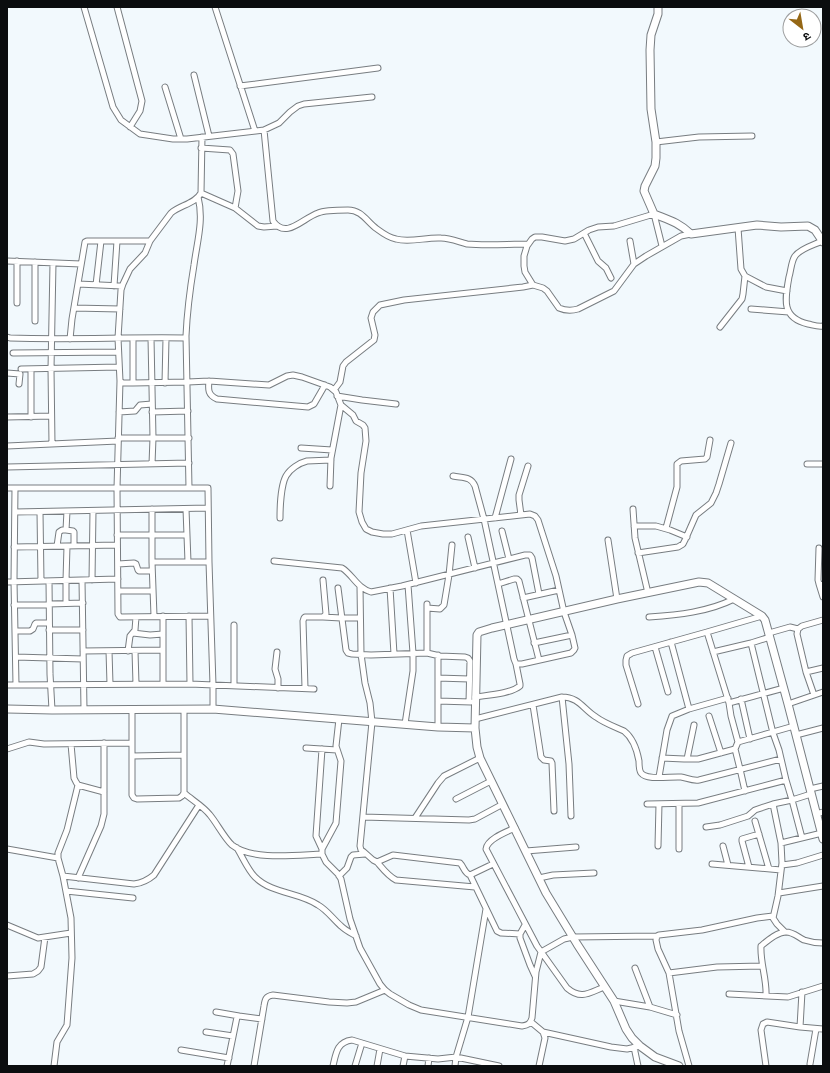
<svg xmlns="http://www.w3.org/2000/svg" width="830" height="1073" font-family="Commissioner,'Noto Sans Devanagari',sans-serif">
<style>
.lines{fill:none;stroke-linecap:round;stroke-linejoin:round}
.street-casing{stroke:#787d81;stroke-width:7}
.secondary-casing{stroke:#787d81;stroke-width:9}
.street{stroke:#fff;stroke-width:5}
.secondary{stroke:#fff;stroke-width:7}
</style>
<rect width="100%" height="100%" fill="#f2f9fd"/>
<g class="lines">
<g class="street-casing">
<path id="street" d="M 84,7 L 113,107 L 121,120 L 140,134 L 173,139 L 187,139 L 264,130 L 279,123 L 290,112 L 298,106 L 304,104 L 372,97
M 117,7 L 142,101 L 140,111 L 130,127
M 215,7 L 255,131
M 194,75 L 209,136
M 240,86 L 378,68
M 165,87 L 181,139
M 264,130 L 273,221 C 286,240 303,218 318,213 C 325,210 340,210 348,210 C 362,210 367,222 377,229 C 381,232 390,238 396,239 C 410,243 426,237 441,238 C 450,238 459,242 467,244 C 487,246 508,244 528,244
M 202,137 L 201,193 C 195,204 180,205 171,213 L 150,241 L 145,253 L 130,269 L 123,284 L 121,290 L 118,338 L 120,381 L 123,383 L 133,383 L 188,382 L 209,381 L 269,385 L 287,376 L 293,375 L 302,377 L 330,387 L 336,392 L 341,405 L 353,415 L 356,421 L 363,425 L 365,428 L 366,441 L 361,473 L 359,512 L 362,522 L 366,529 L 372,532 L 383,534 L 392,534 L 421,526 L 530,514 L 535,516 L 538,520 L 556,576 L 564,612 L 572,635 L 575,648 L 574,650 L 571,653 L 522,664 L 516,664 L 514,659 L 484,519 L 475,486 C 471,476 462,478 453,476
M 656,142 L 699,137 L 752,136
M 201,148 L 230,150 L 233,154 L 238,191 L 235,208
M 201,193 L 235,208 L 258,226 L 264,227 L 277,226
M 738,228 L 741,269 L 745,276 L 766,287 L 787,291
M 584,233 L 598,261 L 606,268 L 611,278
M 630,241 L 634,264
M 822,241 C 814,245 801,248 795,256 C 791,262 791,271 789,277 C 785,299 781,318 808,324 C 813,325 818,327 823,326
M 662,246 L 654,214 L 614,226 L 598,227 L 589,230 L 574,239 L 565,241 L 542,237 L 535,237 L 532,239 L 527,246 L 524,256 L 524,266 L 525,272 L 533,285 L 543,288 L 547,291 L 559,308 C 566,311 571,311 578,309 L 614,291 L 634,264 L 646,256 L 681,236 L 691,234
M 7,261 L 81,264
M 35,262 L 35,321
M 78,284 L 122,286
M 96,285 L 101,241
M 114,286 L 117,241
M 17,303 L 17,261
M 74,308 L 120,309
M 751,309 L 789,312
M 720,327 L 742,299 L 743,294 L 745,276
M 7,337 L 10,338 C 69,340 128,337 186,338
M 133,338 L 133,383
M 151,338 L 153,438 L 152,464
M 70,339 L 72,319 L 85,242 L 87,241 L 150,241
M 13,353 L 118,352
M 21,369 L 119,367
M 7,373 L 20,374 L 19,384
M 120,381 L 117,488 L 118,614 L 120,617 L 210,616
M 209,381 C 208,390 208,395 217,399 L 308,407 L 314,404 L 325,385
M 165,383 L 166,338
M 334,390 L 340,382 L 343,366 L 346,362 L 374,340 L 375,335 L 371,318 L 373,312 L 380,305 L 404,300 L 523,287 L 533,285
M 337,396 L 362,400 L 396,404
M 119,412 L 135,411 L 140,405 L 152,404
M 152,412 L 188,411
M 7,417 L 51,416
M 31,417 L 31,369
M 118,438 L 189,438
M 52,444 L 51,369 L 53,263
M 7,446 L 118,441
M 301,448 L 332,450
M 807,464 L 823,464
M 7,467 L 189,463
M 330,486 L 331,458 L 341,405
M 7,488 L 208,488 L 209,562 L 213,685 L 213,709
M 15,488 L 14,581 L 16,685
M 189,488 L 186,336 C 187,313 190,289 194,265 C 197,242 204,220 198,197
M 152,509 L 152,562 L 154,616
M 186,509 L 188,562
M 633,509 L 635,538 L 648,593
M 67,511 L 66,530 L 73,531 L 74,532 L 74,546
M 15,512 L 208,508
M 40,512 L 41,581
M 521,515 L 519,500 L 519,495 L 528,466
M 280,518 C 280,508 281,485 286,476 C 290,469 299,463 307,461 L 331,460
M 495,518 L 511,459
M 634,526 L 656,526 L 670,530 L 687,537
M 666,528 L 677,487 L 677,464 L 681,461 L 705,459 L 707,457 L 710,440
M 407,530 L 416,583
M 502,531 L 509,559
M 117,535 L 187,535
M 468,537 L 475,568
M 608,540 L 617,599
M 57,546 L 59,532 L 62,530 L 66,530
M 14,547 L 117,545
M 819,548 L 818,580 L 819,584 L 823,585
M 638,553 L 678,547 L 683,544 L 685,540 L 696,515 L 711,503 L 716,493 L 719,484 L 731,443
M 274,561 L 342,568 C 353,575 357,588 371,592 L 402,586 L 525,555 L 530,555 L 532,558 L 539,594
M 152,562 L 209,562
M 118,564 L 134,563 L 136,564 L 138,570 L 139,571 L 152,571
M 82,580 L 84,710
M 92,580 L 93,511
M 49,581 L 50,674 L 52,710
M 7,582 L 118,579
M 498,584 L 514,579 L 517,579 L 519,581 L 539,660
M 819,584 L 823,597
M 360,587 L 361,654 L 365,683 L 370,703 L 372,722 L 360,846 L 361,850 L 364,852 L 373,860 L 377,862 L 393,855 L 460,863 C 464,867 464,873 470,875 L 493,864
M 338,588 L 346,650 L 348,653 L 352,654 L 371,655 L 427,653 L 440,656 L 465,657 L 468,658 L 470,661 L 469,702
M 390,588 L 394,654
M 118,591 L 152,591
M 523,598 L 559,590
M 66,603 L 66,580 L 67,546
M 49,604 L 83,603
M 427,604 L 427,653
M 14,605 L 49,605
M 427,608 L 440,609 L 444,605 L 449,575 L 452,545
M 189,616 L 190,684
M 323,617 L 341,618 L 360,618
M 649,617 C 678,615 708,612 734,599
M 49,630 L 83,630
M 15,631 L 30,631 L 33,629 L 35,624 L 36,623 L 49,623
M 133,633 L 150,635 L 163,634
M 769,633 L 790,627 L 798,629
M 671,642 L 689,709
M 534,643 L 572,635
M 751,643 L 773,733 L 779,750 L 786,780 L 792,800 L 802,838
M 655,647 L 668,692
M 83,651 L 163,650
M 109,651 L 110,684
M 128,651 L 130,636 L 135,630 L 136,617
M 135,651 L 136,684
M 277,652 L 275,669 L 278,679 L 278,688
M 713,652 L 751,643 L 770,637
M 16,657 L 83,659
M 806,672 L 823,668
M 438,678 L 469,679
M 163,684 L 163,616
M 7,685 L 190,684 L 314,689
M 234,685 L 234,625
M 305,688 L 303,621 L 304,618 L 305,617 L 323,617 L 326,614 L 323,580
M 814,695 L 806,672 L 797,634 L 798,629 L 802,626 L 823,620
M 475,697 C 488,695 510,694 520,686 L 520,684 L 516,664
M 562,697 L 569,764 L 571,816
M 741,699 L 750,739
M 438,701 L 471,702
M 729,703 L 784,688
M 638,704 L 626,665 L 626,660 L 627,656 L 632,653 L 707,632
M 788,704 L 823,692
M 533,705 L 541,757 L 544,760 L 551,761 L 552,763 L 554,811
M 132,710 L 132,795 L 134,798 L 137,799 L 179,798 L 182,796 L 184,793 L 184,710
M 709,716 L 721,753
M 339,719 L 336,746 L 341,761 L 336,823 L 322,849 L 322,854 L 326,862 L 338,874 L 341,879 L 350,919 L 360,948 L 380,984 L 385,990 L 390,994 L 409,1005 L 421,1010 L 522,1026 C 528,1025 530,1024 532,1018 L 536,972 L 541,952 L 564,939 L 573,937 L 657,936
M 475,719 L 562,697 C 579,697 583,709 596,717 C 604,723 615,727 624,731 C 633,738 637,750 639,761 C 639,764 639,770 641,773 C 647,781 671,776 681,777 C 687,778 692,781 699,780 L 781,759
M 405,724 L 413,671 L 413,653 L 408,585
M 438,727 L 438,655
M 796,735 L 823,728
M 738,742 L 731,716 L 729,703 L 707,632 L 762,616
M 71,744 L 74,778 L 76,782 L 78,785 L 104,792
M 306,748 L 337,750
M 7,749 L 29,742 L 44,744 L 132,743
M 322,749 L 316,836 L 322,849
M 735,749 L 740,769 L 745,791
M 132,756 L 184,755
M 662,758 L 684,759 L 698,759 L 735,749 L 738,742 L 794,726
M 687,759 L 694,725
M 659,777 L 667,730 L 672,716 L 689,709 L 728,698
M 810,789 L 823,786
M 184,793 C 192,800 203,806 210,815 C 216,822 225,839 232,845 C 252,861 297,855 322,854
M 456,799 L 491,781
M 647,804 L 698,803 L 786,780
M 679,804 L 679,849
M 773,804 L 781,843 L 782,863 L 778,896 L 773,918 L 777,924 L 785,932
M 816,814 L 823,812
M 363,817 L 469,820 L 475,819 L 503,804
M 415,818 L 438,783 L 444,776 L 480,758
M 755,821 L 769,869
M 706,827 L 720,825 L 748,816 L 755,810 L 773,804 L 792,800 L 811,794
M 515,828 C 506,832 487,839 486,849 L 537,946 L 567,988 C 581,1000 589,993 604,987
M 781,843 L 822,833
M 658,846 L 659,804
M 723,846 L 728,865
M 237,848 C 243,858 248,870 255,877 C 272,894 299,892 318,905 C 327,910 333,919 341,926 C 345,930 351,933 356,936
M 7,849 L 58,858
M 526,851 L 576,847
M 377,862 C 383,869 388,876 396,880 L 475,887
M 712,864 L 781,870
M 782,865 L 797,863 L 823,855
M 749,867 L 742,841 L 742,839 L 759,834
M 470,875 L 497,931 L 501,933 L 520,934
M 63,876 L 134,884 C 142,883 147,881 154,875 L 199,805
M 339,876 L 347,868 L 351,857 L 353,855 L 365,854
M 78,878 L 101,826 L 104,814 L 104,743
M 539,878 L 553,875 L 594,873
M 66,891 L 133,898
M 779,893 L 823,886
M 7,925 L 38,938 L 71,933
M 525,925 L 520,934 L 520,938 L 530,965 L 535,976
M 635,968 L 650,1007
M 669,973 L 717,967 L 762,966
M 7,976 L 33,974 L 38,971 L 41,967 L 45,937
M 729,994 L 788,997 L 823,986
M 766,996 C 767,979 760,963 761,946 C 767,941 777,932 786,932 C 793,932 798,937 804,940 C 810,942 816,943 823,943
M 614,1001 L 650,1007 L 677,1015
M 216,1012 L 239,1016
M 531,1022 L 543,1032 L 545,1038 L 539,1066
M 800,1027 L 802,992
M 206,1032 L 233,1036
M 543,1032 L 611,1047 L 627,1049 L 640,1046
M 634,1047 L 638,1066
M 181,1050 L 229,1058
M 810,1064 L 816,1029
M 54,1066 L 57,1042 L 67,1025 L 72,958 L 71,918 L 63,876 L 58,858 L 58,853 L 67,830 L 78,785
M 227,1066 L 237,1017 L 239,1016 L 262,1019
M 254,1066 L 264,1006 C 265,999 266,996 273,995 L 329,1002 L 347,1003 L 356,1002 L 385,990
M 333,1066 C 336,1053 337,1042 352,1040 L 405,1056 L 438,1059 L 456,1057 L 468,1017 L 486,909
M 355,1066 L 362,1043
M 377,1066 L 380,1049
M 403,1066 L 405,1056
M 428,1066 L 429,1058
M 455,1066 L 456,1057 L 499,1066
M 689,1066 L 679,1031 L 669,973 L 658,949 L 656,940 L 657,936 L 659,935 L 702,930 L 757,918 L 773,916
M 766,1066 L 761,1030 L 763,1024 L 767,1022 L 800,1027 L 823,1029"/>
</g>
<g class="secondary-casing">
<path id="secondary" d="M 658,7 L 658,14 L 651,35 L 650,50 L 651,109 L 656,142 L 656,158 L 655,166 L 645,186 L 644,191 L 654,214 C 669,220 678,222 691,234 L 757,225 L 781,227 L 808,226 L 815,230 L 823,242
M 7,709 L 52,710 L 213,709 L 438,727 L 475,728
M 679,1066 L 655,1057 L 640,1046 L 632,1038 L 626,1029 L 614,1001 L 577,944 L 546,893 L 480,758 L 477,747 L 475,728 L 477,635 L 479,632 L 492,628 L 617,599 L 699,582 L 708,583 L 762,616 L 765,620 L 788,704 L 823,839"/>
</g>
<use href="#street" class="street"/>
<use href="#secondary" class="secondary"/>
</g>
<rect width="830" height="1073" fill="none" stroke="#0b0d0f" stroke-width="16"/>
<g transform="translate(802 28) rotate(149)"><circle r="19" fill="#ffffff" stroke="#9d9e9f"/>
<path d="M0-3L7 15L0 10L-7 15Z" fill="#956715"/>
<text y="-6" font-size="11" font-weight="bold" text-anchor="middle" fill="#0b0d0f">उ</text>
</g>
</svg>
